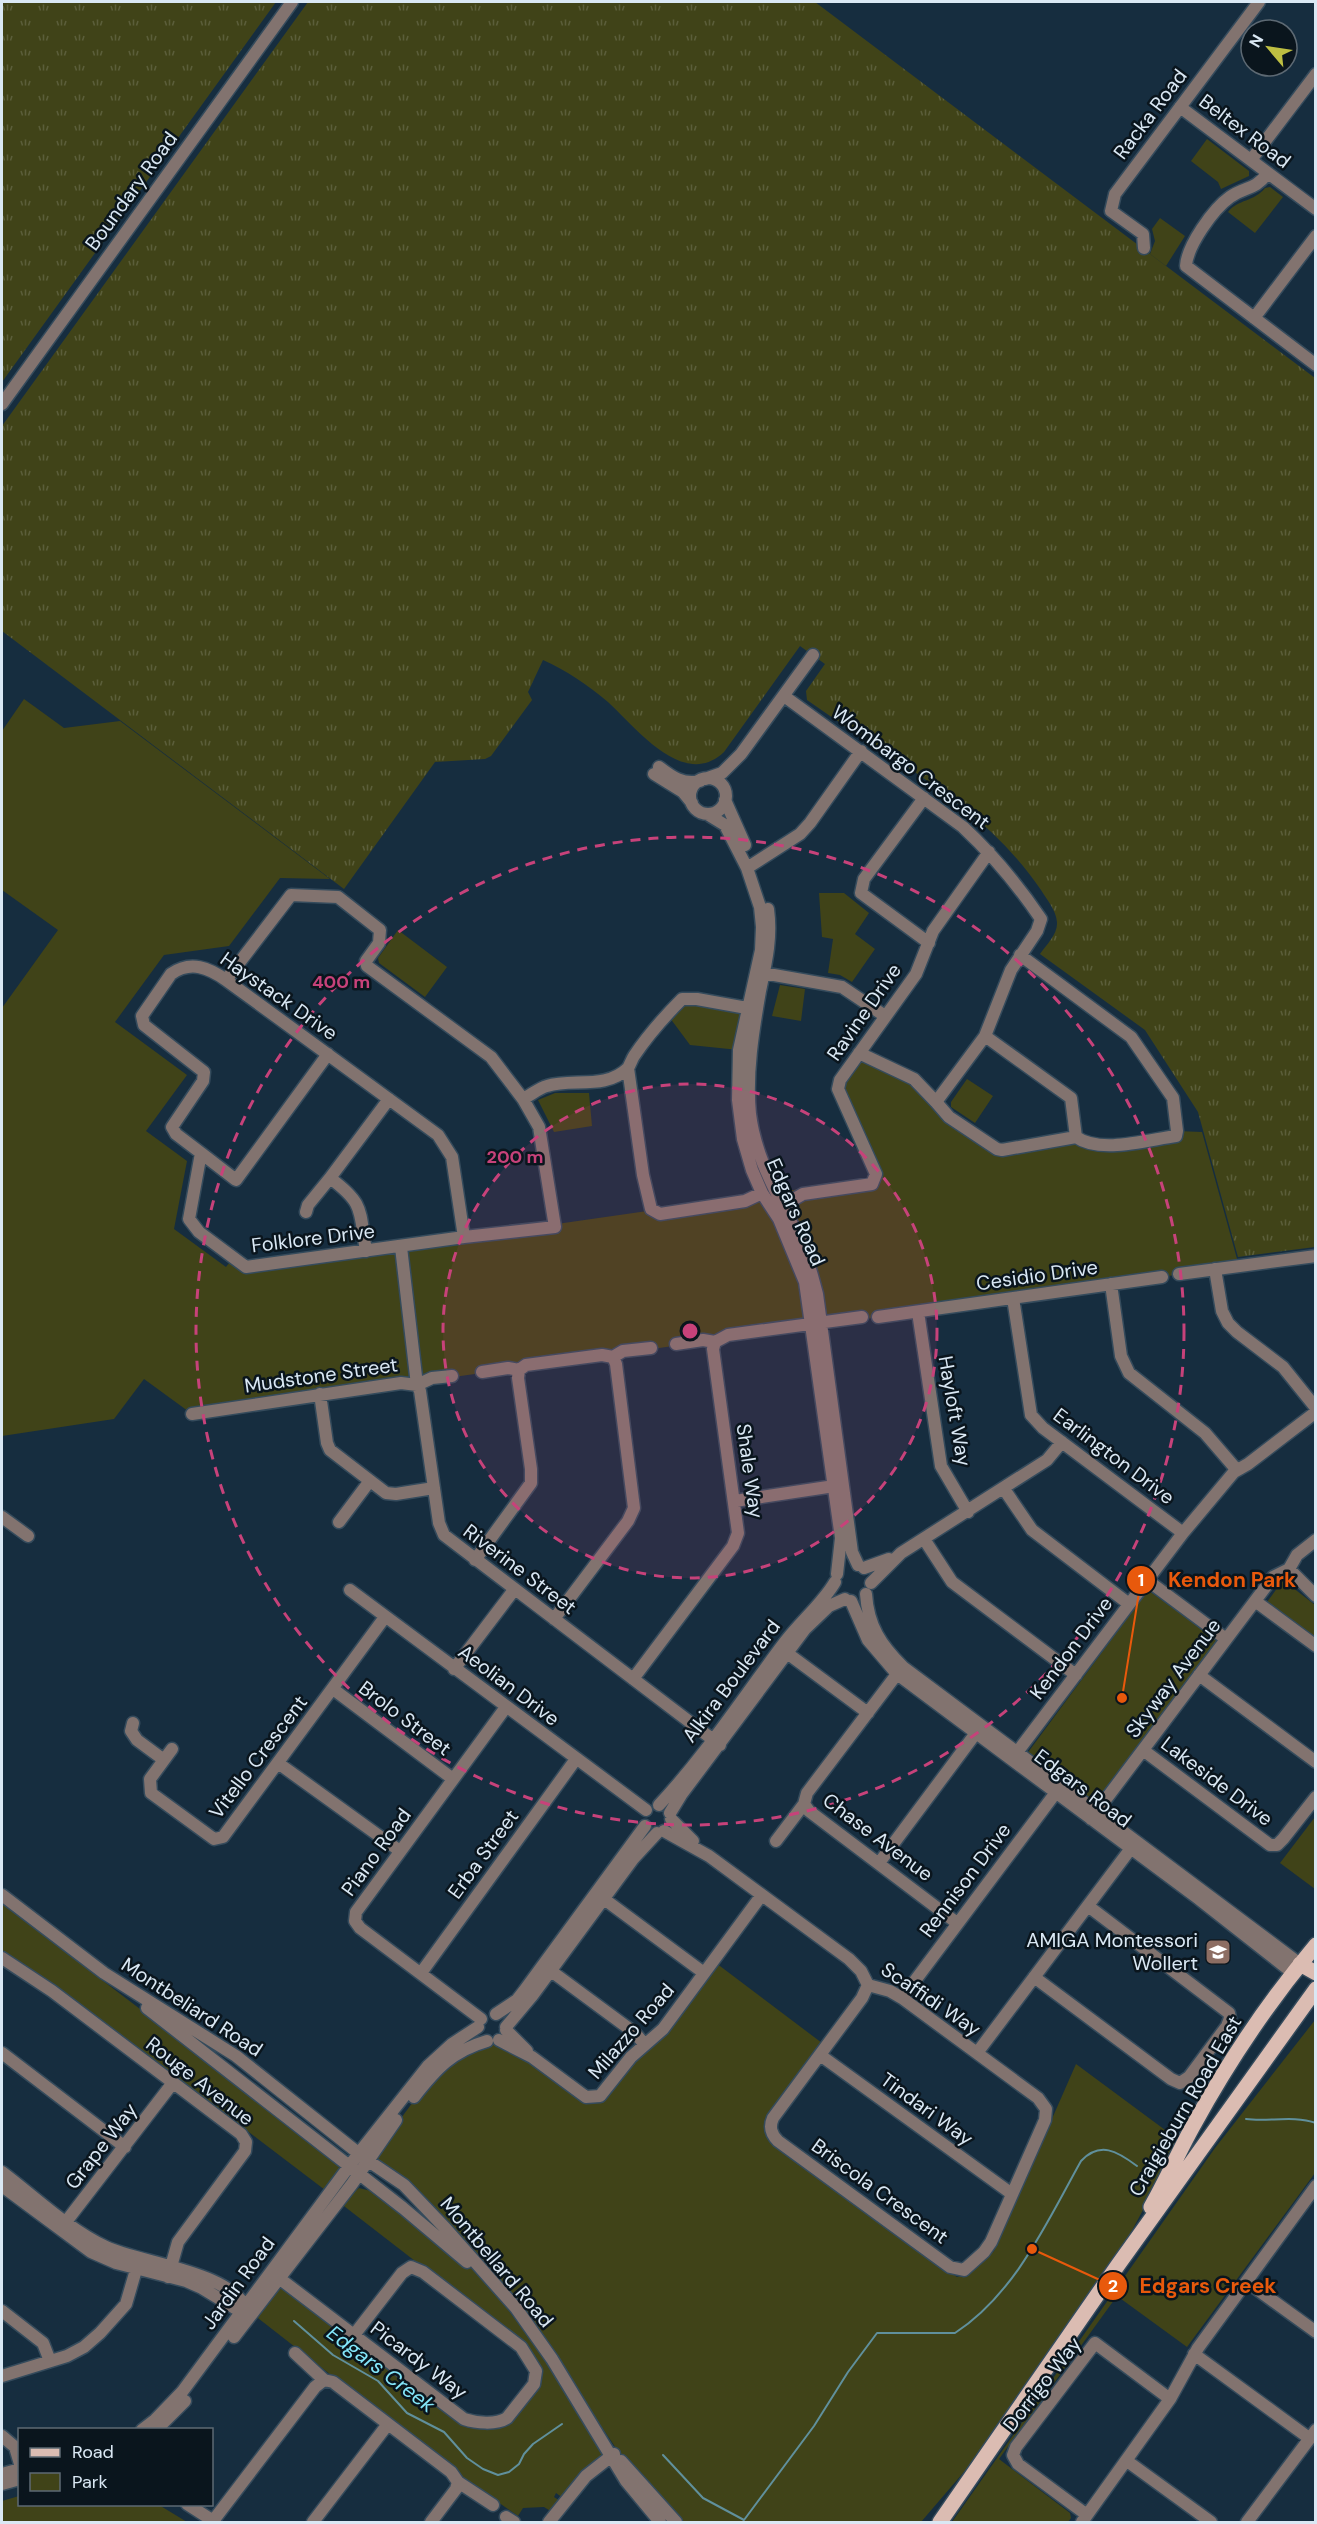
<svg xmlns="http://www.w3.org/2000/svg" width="1317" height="2524" font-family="'DM Sans',sans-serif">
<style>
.grass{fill:url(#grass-tufts)}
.park{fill:#404318}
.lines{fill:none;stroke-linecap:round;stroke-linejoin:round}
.stream{stroke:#60909c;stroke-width:2}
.minor-casing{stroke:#354b5c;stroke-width:15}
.major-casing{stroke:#354b5c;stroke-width:18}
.minor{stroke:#82736f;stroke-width:12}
.major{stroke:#dbbcb2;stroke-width:15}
.ring{fill:none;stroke:#c7427a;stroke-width:3;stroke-dasharray:10 8}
.labels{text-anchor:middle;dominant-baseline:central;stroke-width:5;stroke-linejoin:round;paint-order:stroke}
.street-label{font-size:20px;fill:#dae8f4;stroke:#0a151d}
.poi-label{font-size:20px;fill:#dae8f4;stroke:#0a151d;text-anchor:end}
.water-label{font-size:21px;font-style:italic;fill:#84e7fa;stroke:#0a151d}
.centre{fill:#c7427a;stroke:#0a151d;stroke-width:3}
.ring-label{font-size:18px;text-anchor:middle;font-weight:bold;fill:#c7427a;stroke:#0a151d;stroke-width:5;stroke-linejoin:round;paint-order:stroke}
.leader{fill:none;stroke:#e8590c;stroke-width:2}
.callout-dot{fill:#e8590c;stroke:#0a151d;stroke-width:2}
.mark-label{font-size:18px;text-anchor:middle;font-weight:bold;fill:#fff}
.callout-label{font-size:21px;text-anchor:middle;font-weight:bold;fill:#e8590c;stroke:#0a151d;stroke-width:5;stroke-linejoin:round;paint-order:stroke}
</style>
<defs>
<pattern id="grass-tufts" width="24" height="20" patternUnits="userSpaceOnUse" patternTransform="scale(1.5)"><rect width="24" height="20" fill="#404318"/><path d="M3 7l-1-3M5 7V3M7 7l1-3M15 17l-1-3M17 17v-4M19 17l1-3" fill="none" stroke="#5b5e3a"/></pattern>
</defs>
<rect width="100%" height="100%" fill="#162d3f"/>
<path class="grass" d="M 2,2 L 276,2 L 2,382 Z
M 308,2 L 815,2 L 1315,378 L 1315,1247 L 1238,1257 L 1198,1112 L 1145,1030 L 1040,954 C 1046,945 1058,934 1057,922 C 1056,910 1047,900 1041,890 C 984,805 888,758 807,700 L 806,691 L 825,664 L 800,646 L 724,752 C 684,790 637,729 608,702 C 588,685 566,670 543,660 L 528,692 L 532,700 L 491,756 L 485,759 L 435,762 L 344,889 L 2,631 L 2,426 Z"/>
<path class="park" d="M 1207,139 L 1249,171 L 1249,176 L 1221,189 L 1218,182 L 1191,161 Z
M 1270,187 L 1283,197 L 1255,233 L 1228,212 C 1238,199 1254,202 1265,188 Z
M 1160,218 L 1185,236 L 1166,266 L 1150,254 L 1155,241 L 1152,229 Z
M 24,699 L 64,728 L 120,721 L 330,879 L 280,878 L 229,946 L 164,955 L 115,1022 L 187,1075 L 146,1131 L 187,1161 L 174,1229 L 226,1267 L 233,1258 L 250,1268 L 870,1179 L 838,1089 L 859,1053 L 914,1079 L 949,1117 L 997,1149 L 1076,1137 L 1085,1144 L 1177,1131 L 1202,1132 L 1239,1266 L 192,1414 L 144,1379 L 114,1419 L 2,1436 L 2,1008 L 58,930 L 2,890 L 2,731 Z
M 819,893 L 844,893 L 869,913 L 855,934 L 875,949 L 852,982 L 840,975 L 828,973 L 833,939 L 822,937 Z
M 398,930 L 447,967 L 425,997 L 379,963 L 378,958 Z
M 780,985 L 805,989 L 801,1021 L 772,1016 Z
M 682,999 L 747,1008 L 739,1050 L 690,1045 L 667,1014 Z
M 967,1079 L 993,1096 L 975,1123 L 951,1107 L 951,1102 Z
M 555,1093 L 589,1093 L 592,1126 L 554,1132 L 538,1100 Z
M 1283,1580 L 1315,1605 L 1315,1638 L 1267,1602 Z
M 1148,1590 L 1219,1642 L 1096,1807 L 1026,1755 Z
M 1315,1817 L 1315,1889 L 1280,1863 Z
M 2,1904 L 336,2158 L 341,2167 L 341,2172 L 325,2190 L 62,1990 L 2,1953 Z
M 716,1963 L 822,2043 L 770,2114 L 773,2142 L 957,2277 L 968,2274 L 994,2251 L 1076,2064 L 1180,2141 L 1129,2236 L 975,2459 L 921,2522 L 680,2522 L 622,2457 L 521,2308 L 371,2159 L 421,2091 L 446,2062 L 499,2042 L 590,2101 Z
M 1315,2020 L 1315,2173 L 1187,2347 L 1117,2296 L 999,2459 L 1070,2513 L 1071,2518 L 1068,2522 L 952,2522 L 1215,2148 Z
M 359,2188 L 371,2191 L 471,2268 L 500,2299 L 551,2367 L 602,2451 L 602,2457 L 563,2498 L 556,2493 L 554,2497 L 560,2501 L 552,2512 L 544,2507 L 523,2508 L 518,2516 L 458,2474 L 254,2315 L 274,2288 L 282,2286 L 458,2420 L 495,2426 L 539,2384 L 541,2377 L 521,2343 L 340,2203 Z
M 19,2496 L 20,2504 L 159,2505 L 187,2522 L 2,2522 L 2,2501 Z"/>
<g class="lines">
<path class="stream" d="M 1246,2119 C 1269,2122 1293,2115 1316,2123
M 294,2321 L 333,2355 L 378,2381 L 407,2413 L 444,2432 L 467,2458 L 483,2469 L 498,2475 L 509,2472 L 519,2464 L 524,2454 L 533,2444 L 562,2424
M 663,2455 L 703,2498 L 744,2520 L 814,2426 L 848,2372 L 877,2333 L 955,2333 C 1015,2294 1047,2222 1081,2161 C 1100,2141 1117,2151 1137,2166"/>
<g class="minor-casing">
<path id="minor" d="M 1180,107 L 1316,209
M 1251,160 L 1316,74
M 1268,173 C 1254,191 1246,186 1230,197 C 1213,209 1187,246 1186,266 L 1316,365
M 1144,248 L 1143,234 L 1111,211 L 1115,194 L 1259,2
M 1254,318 L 1316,236
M 2,404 L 292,2
M 784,696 L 963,827 C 993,855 1018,885 1041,919 L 1037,931 L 1011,970 L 985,1036 L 936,1102 L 914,1079 L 859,1053
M 659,767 C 672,777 683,785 700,781
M 654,774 L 683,792 L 692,803
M690 796a18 18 0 1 1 36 0a18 18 0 1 1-36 0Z
M 705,779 L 722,773 L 741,754 L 813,655
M 924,798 L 864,879 L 861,893 L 929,943
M 725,800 L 745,845
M 707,814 L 725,825 L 747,868 L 760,907 L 762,927 L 761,950 L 739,1050 L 738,1100 L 743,1139 L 752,1170 L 762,1193 L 779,1219 L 805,1282 L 841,1538 L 837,1574
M 747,868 L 800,834 L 810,823 L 861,751
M 768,909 C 772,938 766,963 760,991 C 753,1031 746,1074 750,1114 C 756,1162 781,1199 800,1241 C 808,1258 812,1276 817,1294 L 852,1552 L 858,1565
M 757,972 L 842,987 L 885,1016
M 226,980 L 291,895 L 338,897 L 380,930 L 379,943 L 366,961 L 367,966 L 491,1057 L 523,1099 C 531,1095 539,1088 547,1086 C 572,1078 606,1090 628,1068 C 630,1065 632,1059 634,1056 C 648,1035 665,1016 682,999 L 697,999 L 747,1008
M 985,1036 L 1071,1098 L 1076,1137
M 328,1054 L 236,1180 L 201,1153 L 189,1219 L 199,1232 L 246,1267 L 464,1237 L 555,1227 L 539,1127 L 523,1099
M 628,1068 L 643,1175 L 651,1209 L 660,1214 L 745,1201 L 762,1193
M 936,1102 L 949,1117 L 997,1149 L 1002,1150 L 1076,1137 C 1100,1154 1147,1140 1176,1136 L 1177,1131 L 1173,1098 L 1131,1037 L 1020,955
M 201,1153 L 176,1134 L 172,1127 L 203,1081 L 204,1072 L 144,1025 L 142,1016 L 171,974 C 191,960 209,968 226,980 L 438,1135 L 452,1157 L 464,1237
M 782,1206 L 803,1194 L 872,1184 L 876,1174 L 838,1089 L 840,1080 L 916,974 L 933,931 L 989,852
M 306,1212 L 308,1205 L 330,1178
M 401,1247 L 417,1385 L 420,1391 L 439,1523 L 444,1535 L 720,1745
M 366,1251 C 359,1210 365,1204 330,1178 L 389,1099
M 1215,1269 L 1222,1311 L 1228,1323 L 1237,1332 L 1283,1367 L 1316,1408
M 1179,1274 L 1316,1256
M 1111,1284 L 1121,1356 L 1129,1373 L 1205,1433 L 1236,1469
M 1013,1298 L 1031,1415 L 1043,1428 L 1183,1533
M 918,1312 L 941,1466 L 968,1512
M 878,1317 L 1162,1277
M 715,1342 L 728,1335 L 862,1317
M 676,1344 L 703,1340 L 715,1342
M 613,1357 L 623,1351 L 651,1348
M 482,1372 L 508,1368 L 519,1370 L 526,1365 L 602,1355 L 613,1357
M 320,1394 L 327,1443 L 330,1450 L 386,1493 L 396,1494 L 434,1488
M 192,1414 L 401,1383 L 417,1385 L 432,1378 L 452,1376
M 1004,1489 L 1032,1530 L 1129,1604
M 735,1501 L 841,1485
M 2,1517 L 28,1536
M 339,1522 L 369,1482
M 924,1539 L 952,1582 L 1076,1675
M 475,1560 L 531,1483 L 531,1469 L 518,1378 L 519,1370
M 864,1568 L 889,1559
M 1289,1569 L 1316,1596
M 1147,1580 L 1226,1639
M 871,1583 L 901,1553 L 1047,1460 L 1062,1442
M 350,1590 L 646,1810
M 866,1594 C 868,1626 881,1645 903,1667 L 1300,1964
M 851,1601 L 868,1640 L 897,1674 L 1199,1899 L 1293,1973
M 1255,1601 L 1316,1646
M 554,1619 L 628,1521 L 634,1508 L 616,1364 L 613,1357
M 787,1653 L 868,1713
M 454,1669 L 514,1590
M 1199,1675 L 1316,1762
M 633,1679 L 733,1546 L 738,1533 L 713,1349 L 715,1342
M 333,1689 L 453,1779
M 133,1723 L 131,1731 L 137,1740 L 164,1760
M 172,1749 L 150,1779 L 151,1793 L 214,1839 L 223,1837 L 385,1617
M 1143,1750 L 1270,1845 L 1277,1845 L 1283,1839 L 1316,1797
M 1012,1759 L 1183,1533 L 1234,1472 L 1248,1464 L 1316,1412
M 278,1763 L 400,1851
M 804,1804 L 809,1811 L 957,1923
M 659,1805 C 706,1755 744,1696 785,1642 C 801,1621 823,1603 835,1582
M 670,1813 L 681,1795 L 805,1629 L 829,1606 L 845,1599
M 671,1819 L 693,1841
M 1091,1819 L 1273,1577 L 1289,1569 L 1297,1555 L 1316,1540
M 664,1831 L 709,1856 L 849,1959 L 861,1971 L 868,1985
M 776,1841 L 804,1804 L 807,1793 L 897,1674
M 879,1863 L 976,1733
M 2,1895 L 104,1973 L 236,2056 L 367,2160 L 404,2185 L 446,2229 L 516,2308 L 552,2359 L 626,2481 L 660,2522
M 604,1899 L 704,1973
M 2,1958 L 52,1991 L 241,2134 L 246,2142 L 245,2151 L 178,2242 L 168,2277
M 551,1971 L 635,2033 L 645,2045
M 421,1973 L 576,1759
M 1034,1977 L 1171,2079 L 1180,2083 L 1189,2077 L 1227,2026 L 1230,2018 L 1229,2013 L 1088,1906
M 868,1985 L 890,1991 L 902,1998 L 1038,2098 L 1046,2109 L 1045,2120 L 991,2242 L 984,2252 L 964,2270 L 950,2267 L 778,2141 C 771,2134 769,2127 773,2118 L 862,1998 Z
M 902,1998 L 1060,1787
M 147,2008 L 403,2208 L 467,2262
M 496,2014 L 517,2000 L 524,1991 L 645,1826
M 481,2019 L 360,1928 L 355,1921 L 356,1912 L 506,1707
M 506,2027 L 532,1996 L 633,1859 L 657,1833
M 506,2030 L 527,2051
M 499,2040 L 532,2057 L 586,2097 L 600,2096 L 631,2057 L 663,2029 L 761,1896
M 2,2053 L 125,2147
M 977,2053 L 1135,1843
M 820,2055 L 1012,2194
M 414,2097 C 436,2069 452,2051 487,2041
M 2,2172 C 35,2197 68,2229 106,2247 C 139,2263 237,2272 248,2313
M 2,2186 L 91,2252 L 116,2263 L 186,2281 L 202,2288 L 248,2316
M 62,2227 L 172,2084
M 271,2272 L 464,2419 C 476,2423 496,2425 507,2418 L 534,2384 L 536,2371 L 521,2347 L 423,2272 L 411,2267 L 402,2273 L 354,2335
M 1247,2282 L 1316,2332
M 2,2311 L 43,2343 L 50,2361
M 234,2337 L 352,2184 L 396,2120
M 295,2353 L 324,2380 L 333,2382 L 451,2472 L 458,2482 L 493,2505
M 1194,2354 L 1309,2438
M 2,2376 L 67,2356 L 84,2347 L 100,2333 L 126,2304 L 138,2263
M 142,2430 L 155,2420 L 182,2392 L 359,2153 L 428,2066 L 452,2044 L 478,2027
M 156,2430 L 185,2401
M 2,2436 L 15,2447 L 20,2464
M 621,2461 L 676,2522
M 1127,2461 L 1211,2522
M 2,2474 L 20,2469
M 2,2484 L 20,2479
M 187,2504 L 215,2522
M 1087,2515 L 1018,2464 L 1013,2455 L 1016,2447 L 1095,2343 L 1170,2399 L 1198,2348 L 1316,2186
M 506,2517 L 514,2522
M 213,2521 L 315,2387 L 324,2380
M 313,2522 L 388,2424
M 431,2522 L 456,2489 L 458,2482
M 549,2522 L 586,2476 L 614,2454
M 1082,2522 L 1170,2399
M 1247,2522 L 1316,2430"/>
</g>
<g class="major-casing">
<path id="major" d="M 1300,1964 L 1316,1973
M 1151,2207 C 1166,2181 1178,2153 1193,2126 C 1228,2062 1269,2001 1316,1945
M 940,2522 L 1118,2265 L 1316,1989"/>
</g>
<use href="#minor" class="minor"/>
<use href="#major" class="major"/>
</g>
<circle cx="690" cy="1331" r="247" fill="#c7427a" fill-opacity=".12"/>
<g class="ring">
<circle cx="690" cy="1331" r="247"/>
<circle cx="690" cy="1331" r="494"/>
</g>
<defs>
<g id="school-square" transform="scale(1.35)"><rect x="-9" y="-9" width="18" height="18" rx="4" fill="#8d6e63" stroke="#0a151d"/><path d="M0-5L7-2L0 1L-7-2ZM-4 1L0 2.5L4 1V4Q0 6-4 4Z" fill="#fff"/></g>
</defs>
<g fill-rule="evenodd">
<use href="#school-square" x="1218" y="1952"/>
</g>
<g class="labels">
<g class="street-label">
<text transform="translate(1150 114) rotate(-53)">Racka Road</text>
<text transform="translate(1245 131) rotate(37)">Beltex Road</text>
<text transform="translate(131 191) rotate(-54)">Boundary Road</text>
<text transform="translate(911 767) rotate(37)">Wombargo Crescent</text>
<text transform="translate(279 996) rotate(35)">Haystack Drive</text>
<text transform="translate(864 1012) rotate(-55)">Ravine Drive</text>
<text transform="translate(796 1212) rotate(66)">Edgars Road</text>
<text transform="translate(313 1238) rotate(-7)">Folklore Drive</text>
<text transform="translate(1037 1275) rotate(-8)">Cesidio Drive</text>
<text transform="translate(321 1375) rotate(-8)">Mudstone Street</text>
<text transform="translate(955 1411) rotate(80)">Hayloft Way</text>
<text transform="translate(1114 1456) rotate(37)">Earlington Drive</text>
<text transform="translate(750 1471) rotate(82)">Shale Way</text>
<text transform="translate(520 1569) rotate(37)">Riverine Street</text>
<text transform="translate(1071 1648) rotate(-53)">Kendon Drive</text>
<text transform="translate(1173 1678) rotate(-53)">Skyway Avenue</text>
<text transform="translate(731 1681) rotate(-53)">Alkira Boulevard</text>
<text transform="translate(509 1685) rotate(37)">Aeolian Drive</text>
<text transform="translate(405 1718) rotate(37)">Brolo Street</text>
<text transform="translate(258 1757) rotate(-53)">Vitello Crescent</text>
<text transform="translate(1217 1781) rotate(37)">Lakeside Drive</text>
<text transform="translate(1083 1788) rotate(37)">Edgars Road</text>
<text transform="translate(878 1837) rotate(37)">Chase Avenue</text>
<text transform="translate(376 1852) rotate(-54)">Piano Road</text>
<text transform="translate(483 1854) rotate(-54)">Erba Street</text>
<text transform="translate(965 1880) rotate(-53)">Rennison Drive</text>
<text transform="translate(931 1999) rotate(34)">Scaffidi Way</text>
<text transform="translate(192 2007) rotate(33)">Montbeliard Road</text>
<text transform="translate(631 2031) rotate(-49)">Milazzo Road</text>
<text transform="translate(200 2081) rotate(38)">Rouge Avenue</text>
<text transform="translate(1185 2106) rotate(-60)">Craigieburn Road East</text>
<text transform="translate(927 2109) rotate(36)">Tindari Way</text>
<text transform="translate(101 2146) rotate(-52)">Grape Way</text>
<text transform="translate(880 2191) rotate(36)">Briscola Crescent</text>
<text transform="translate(497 2262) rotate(50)">Montbellard Road</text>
<text transform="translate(238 2283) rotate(-54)">Jardin Road</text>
<text transform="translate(419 2360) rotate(37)">Picardy Way</text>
<text transform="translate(1042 2384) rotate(-52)">Dorrigo Way</text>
</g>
<g class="poi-label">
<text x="1198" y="1940">AMIGA Montessori<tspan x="1198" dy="23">Wollert</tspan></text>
</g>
<g class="water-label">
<text transform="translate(381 2369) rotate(37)">Edgars Creek</text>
</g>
</g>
<circle cx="690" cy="1331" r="9" class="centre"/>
<g class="ring-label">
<text x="341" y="988">400 m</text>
<text x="515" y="1163">200 m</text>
</g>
<path class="leader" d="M1122 1698L1141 1580M1032 2249L1113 2286"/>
<g class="callout-dot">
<circle cx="1122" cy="1698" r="6"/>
<circle cx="1032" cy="2249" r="6"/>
<circle cx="1141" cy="1580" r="15"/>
<circle cx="1113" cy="2286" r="15"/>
</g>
<g class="mark-label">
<text x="1141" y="1586">1</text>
<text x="1113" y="2292">2</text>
</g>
<g class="callout-label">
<text x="1232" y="1587">Kendon Park</text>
<text x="1208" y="2293">Edgars Creek</text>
</g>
<rect width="1317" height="2524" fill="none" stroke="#dae8f4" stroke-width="6"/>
<rect x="18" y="2428" width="195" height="78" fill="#0a151d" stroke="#5d6973" stroke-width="1.5"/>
<rect x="30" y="2448" width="30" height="9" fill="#dbbcb2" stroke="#5d6973" stroke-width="1.5"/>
<text x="72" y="2458" font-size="18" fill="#dae8f4">Road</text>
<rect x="30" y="2473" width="30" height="18" fill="#404318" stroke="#5d6973" stroke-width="1.5"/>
<text x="72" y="2488" font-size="18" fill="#dae8f4">Park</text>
<g transform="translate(1269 48) rotate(299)"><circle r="28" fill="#0a151d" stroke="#5d6973" stroke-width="1.5"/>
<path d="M0-4.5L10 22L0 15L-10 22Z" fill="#bebf42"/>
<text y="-9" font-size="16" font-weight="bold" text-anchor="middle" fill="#dae8f4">N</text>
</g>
</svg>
